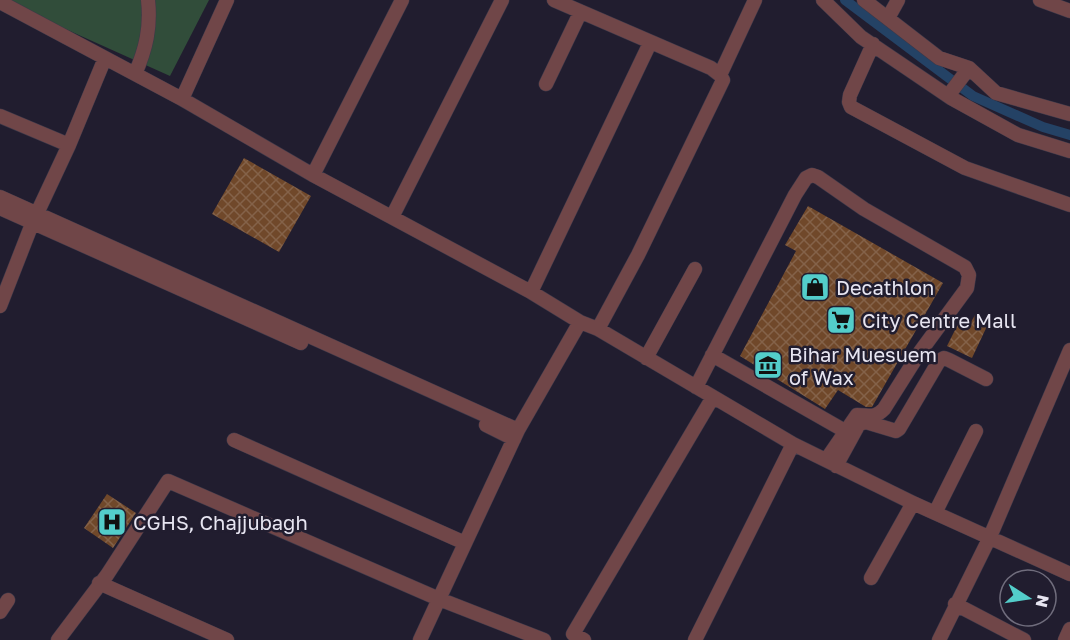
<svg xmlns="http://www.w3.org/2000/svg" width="1070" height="640" font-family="'Golos Text',sans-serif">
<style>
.park{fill:#314d3a}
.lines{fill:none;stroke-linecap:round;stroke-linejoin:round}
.canal{stroke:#244265;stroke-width:10}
.building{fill:url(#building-cross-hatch)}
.minor-casing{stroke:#3d394a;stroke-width:15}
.minor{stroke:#704648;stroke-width:14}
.labels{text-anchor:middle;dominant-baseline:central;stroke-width:5;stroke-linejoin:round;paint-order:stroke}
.poi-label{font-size:20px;fill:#e7e5f1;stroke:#211d2f;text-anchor:start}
</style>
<defs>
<pattern id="building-cross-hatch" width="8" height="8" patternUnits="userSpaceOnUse" patternTransform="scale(1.5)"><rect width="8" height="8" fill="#70482a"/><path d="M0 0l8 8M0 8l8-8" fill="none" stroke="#846249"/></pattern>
</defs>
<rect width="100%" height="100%" fill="#211d2f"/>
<path class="park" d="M 7,0 L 209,0 L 170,76 L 32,14 Z"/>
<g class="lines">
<path class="canal" d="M 845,0 L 973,96 L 1043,127 L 1070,135"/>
</g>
<path class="building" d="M 244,158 L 311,196 L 279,252 L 212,214 Z
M 808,206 L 943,283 L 872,407 L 866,407 L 838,390 L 825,409 L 740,356 L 796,251 L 785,245 Z
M 975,315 L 989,322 L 972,358 L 947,346 L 961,318 L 971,322 Z
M 107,494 L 136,513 L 113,548 L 84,528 Z"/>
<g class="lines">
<g class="minor-casing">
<path id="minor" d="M 554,0 L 711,68 L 720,75 L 723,80 L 638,255 L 598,329
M 823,0 L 861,37 L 951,98 L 1018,135 L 1070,151
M 864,0 L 939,58 L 969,68 L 996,93 L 1070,114
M 1040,0 L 1070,11
M 0,2 L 182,99 L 313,175 L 531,292 L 580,322 L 598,329 L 793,444 L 913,503 L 1070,574
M 888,18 L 898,0
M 873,44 L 850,95 L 849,102 L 851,107 L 965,168 L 1070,205
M 135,74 C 146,49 151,27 148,0
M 720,75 L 755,0
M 546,84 L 580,13
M 948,96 L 969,68
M 182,99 L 227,0
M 0,116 L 69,145
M 313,175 L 402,0
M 0,197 L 518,430
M 0,208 L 301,343
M 392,217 L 502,0
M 531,292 L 650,43
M 0,306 L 32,224 L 69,145 L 105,58
M 712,355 L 845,431
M 646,358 L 695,269
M 696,387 L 795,195 L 806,178 L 812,175 L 818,177 L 864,209 L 965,267 L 969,275 L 967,288 L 920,352 L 884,409 C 874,419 870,415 857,415 L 826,460
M 486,425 L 514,439
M 234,440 L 465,543
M 836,466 L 859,424 L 866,422 L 896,431 L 899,429 L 939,361 L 944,358 L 949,360 L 986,379
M 935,513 L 976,431
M 871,578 L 913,503
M 99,583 L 227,640
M 955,604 L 1024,640
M 0,612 L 8,600
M 58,640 L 107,575 L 168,481 L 439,599 L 420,640
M 544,640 L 439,599 L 518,430 L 580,322
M 584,640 L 573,634 L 713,397
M 695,640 L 793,444
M 939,640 L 989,539 L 1070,350
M 1065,640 L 1070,629"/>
</g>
<use href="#minor" class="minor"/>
</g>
<defs>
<g id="shop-square" transform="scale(1.5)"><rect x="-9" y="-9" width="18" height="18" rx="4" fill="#53cdca" stroke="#211d2f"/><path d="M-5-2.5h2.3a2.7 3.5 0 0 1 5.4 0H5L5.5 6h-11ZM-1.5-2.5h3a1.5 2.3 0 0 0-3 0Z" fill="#111"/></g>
<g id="supermarket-square" transform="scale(1.5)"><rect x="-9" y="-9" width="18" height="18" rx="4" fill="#53cdca" stroke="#211d2f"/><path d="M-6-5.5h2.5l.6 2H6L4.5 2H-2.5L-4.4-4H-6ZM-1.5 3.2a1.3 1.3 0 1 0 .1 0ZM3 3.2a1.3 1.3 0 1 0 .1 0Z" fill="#111"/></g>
<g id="museum-square" transform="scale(1.5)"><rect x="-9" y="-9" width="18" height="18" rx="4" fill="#53cdca" stroke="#211d2f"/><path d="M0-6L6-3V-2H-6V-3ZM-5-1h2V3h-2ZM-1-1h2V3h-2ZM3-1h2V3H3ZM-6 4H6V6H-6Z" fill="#111"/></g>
<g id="hospital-square" transform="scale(1.5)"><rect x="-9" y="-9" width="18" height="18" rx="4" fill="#53cdca" stroke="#211d2f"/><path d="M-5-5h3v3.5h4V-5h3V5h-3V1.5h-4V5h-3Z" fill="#111"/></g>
</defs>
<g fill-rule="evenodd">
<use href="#shop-square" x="815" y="287"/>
<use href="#supermarket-square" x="841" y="320"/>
<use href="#museum-square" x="768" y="365"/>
<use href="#hospital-square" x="112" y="522"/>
</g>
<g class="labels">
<g class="poi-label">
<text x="836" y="287">Decathlon</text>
<text x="862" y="320">City Centre Mall</text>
<text x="789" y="354">Bihar Muesuem<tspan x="789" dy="23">of Wax</tspan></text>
<text x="133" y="522">CGHS, Chajjubagh</text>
</g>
</g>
<g transform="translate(1028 598) rotate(102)"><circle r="28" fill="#211d2f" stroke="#706d7d" stroke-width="1.5"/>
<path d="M0-4.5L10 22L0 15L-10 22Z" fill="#53cdca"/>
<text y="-9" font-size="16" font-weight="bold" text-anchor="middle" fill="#e7e5f1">N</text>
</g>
</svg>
